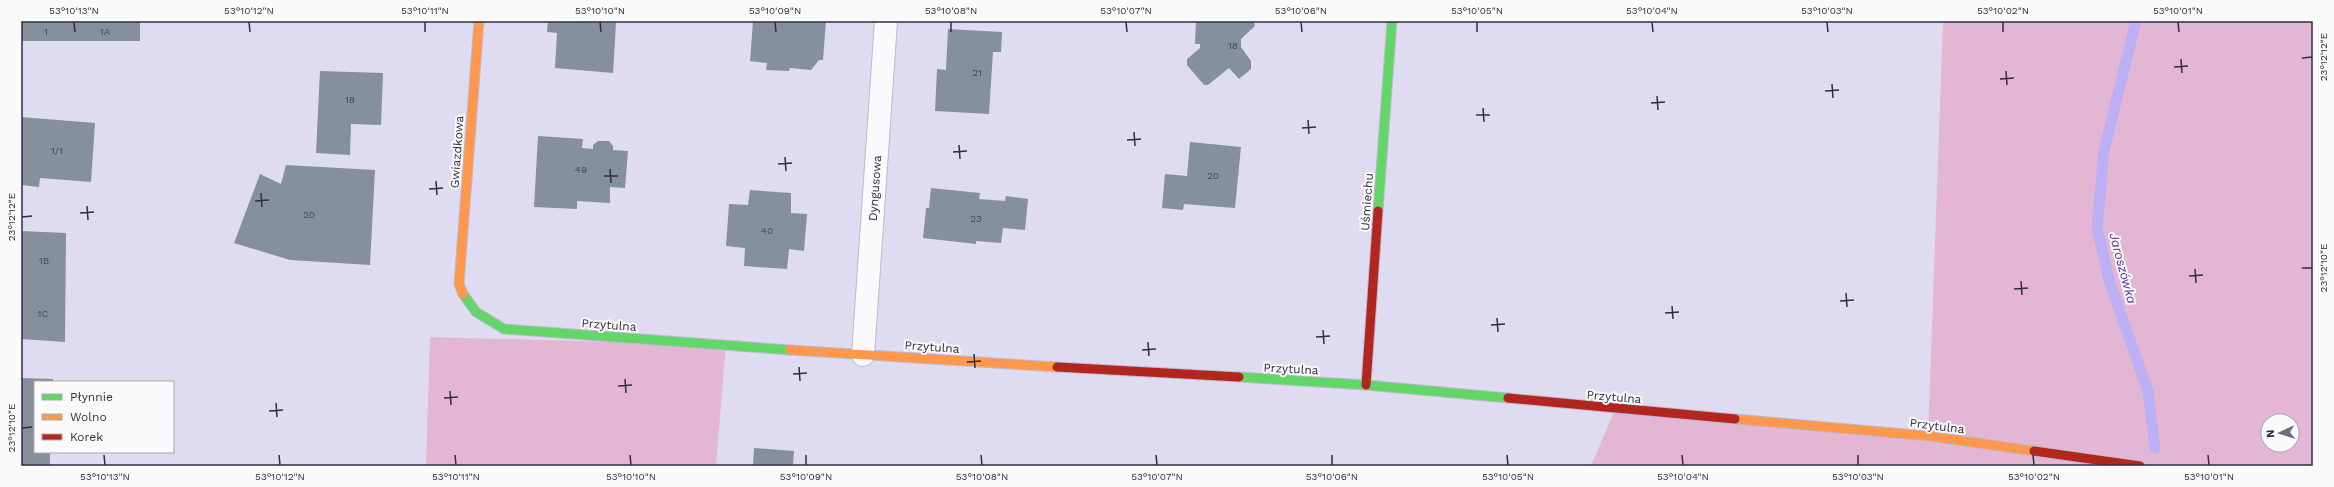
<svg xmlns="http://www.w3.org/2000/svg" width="2334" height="487" viewBox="0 0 2334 487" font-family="'Work Sans',sans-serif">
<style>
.green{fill:#e3b7d3;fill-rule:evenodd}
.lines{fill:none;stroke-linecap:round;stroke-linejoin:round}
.stream{stroke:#bdaff5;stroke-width:11}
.building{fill:#85909f}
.street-casing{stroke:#bebad0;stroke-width:24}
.fast-casing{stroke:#bebad0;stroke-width:11}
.slow-casing{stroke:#bebad0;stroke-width:11}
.jam-casing{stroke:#bebad0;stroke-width:11}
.street{stroke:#fafafd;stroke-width:22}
.fast{stroke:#63d668;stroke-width:9}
.slow{stroke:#ff974d;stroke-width:9}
.jam{stroke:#b3261e;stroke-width:9}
.ticks{fill:none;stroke:#312c44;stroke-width:1.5}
.labels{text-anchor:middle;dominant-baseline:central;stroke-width:4;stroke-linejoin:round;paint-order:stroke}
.number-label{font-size:10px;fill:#46455b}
.street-label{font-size:12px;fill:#312c44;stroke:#fafafa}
.water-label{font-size:13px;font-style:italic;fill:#513097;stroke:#fafafa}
.neatline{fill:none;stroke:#312c44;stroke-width:1.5}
.ticks-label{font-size:10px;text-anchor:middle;fill:#312c44}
</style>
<rect width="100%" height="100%" fill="#dfdcf1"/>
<g class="green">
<path d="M1943,21H2313V466H1591L1615,409L1928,436ZM2268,421H2292V445H2268Z"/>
<path d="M430,337L726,345L716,466H426Z"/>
</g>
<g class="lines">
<path class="stream" d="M2136,21L2104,151L2097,227L2109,280L2148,391L2155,448"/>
</g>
<g class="building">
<rect x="21" y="21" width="119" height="20"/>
<path d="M548,21L616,23L613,73L555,68L557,33L547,32Z"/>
<path d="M753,21H826L823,60H819L811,70L790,68L789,71L766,70L767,63L750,61Z"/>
<path d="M1196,21H1254L1255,26L1241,39V47L1251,61V69L1239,79L1229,68L1208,85H1204L1187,65V59L1200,48V44H1195Z"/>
<path d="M948,29L1002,32L1001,52H993L989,114L935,111L937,69L946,70Z"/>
<path d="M320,71L383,73L381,125L351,124L350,155L316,153Z"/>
<path d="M21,117L95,123L91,182L40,178L39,187L21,185Z"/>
<path d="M538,136L583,139L582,148L593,149V145L598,141H609L613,146V150L628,151L625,188L610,187V203L577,201V209L534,207Z"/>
<path d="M1190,142L1241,147L1235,208L1184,204L1183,210L1162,208L1165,174L1187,176Z"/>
<path d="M286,165L375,170L370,265L290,260L234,243L260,174L281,184Z"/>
<path d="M931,188L980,193L979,199L1005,201L1006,196L1028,199L1025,230L1003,228L1001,243L976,241V244L923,238L926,208H929Z"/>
<path d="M750,190L791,193V213L807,214L804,251L789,249L787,269L744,266L745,248L726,246L729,204L748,205Z"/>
<path d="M21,231L66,233L65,342L21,339Z"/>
<path d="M21,378L53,379V382H35V452H50V466H21Z"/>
<path d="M754,448L794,451L793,466H753Z"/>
</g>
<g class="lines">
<defs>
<path id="street" d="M863,355L886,21"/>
<g id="fast">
<path d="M1378,211L1392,21"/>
<path d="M463,294L476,312L504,329L790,350"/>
<path d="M1239,377L1366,385L1508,398"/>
</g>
<g id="slow">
<path d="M463,294L459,284L479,21"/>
<path d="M790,350L1057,367"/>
<path d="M1735,419L1928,436L2034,451"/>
</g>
<g id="jam">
<path d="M1057,367L1239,377"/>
<path d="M1366,385L1378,211"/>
<path d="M1508,398L1735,419"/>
<path d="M2034,451L2140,466"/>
</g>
</defs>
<use href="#street" class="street-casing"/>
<use href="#fast" class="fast-casing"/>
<use href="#slow" class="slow-casing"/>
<use href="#jam" class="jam-casing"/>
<use href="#street" class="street"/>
<use href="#fast" class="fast"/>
<use href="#slow" class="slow"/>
<use href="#jam" class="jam"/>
</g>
<path class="ticks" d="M74,22L75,32M249,22L250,32M425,22V32M600,22L601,32M775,22L776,32M951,22V32M1126,22L1127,32M1301,22L1302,32M1477,22V32M1652,22L1653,32M1827,22L1828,32M2003,22V32M2178,22L2179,32M2302,58L2312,57M2181,59L2182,73M2174,67L2188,66M2006,71L2007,85M2000,79L2014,78M1832,84L1833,98M1825,91L1839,90M1657,96L1658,110M1651,103L1665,102M1483,108L1484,122M1476,115H1490M1308,120L1309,134M1302,128L1316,127M1134,132L1135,146M1127,140L1141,139M959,145L960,159M953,152L967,151M785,157L786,171M778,164L792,163M610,169L611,183M604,176H618M436,181L437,195M429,189L443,188M261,193L262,207M255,201L269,200M87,206L88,220M80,213L94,212M22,217L32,216M2302,268H2312M2195,269L2196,283M2189,276L2203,275M2021,281L2022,295M2014,289L2028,288M1846,293L1847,307M1840,301L1854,300M1672,306L1673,319M1665,313L1679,312M1497,318L1498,332M1491,325L1505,324M1323,330L1324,344M1316,337L1330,336M1148,342L1149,356M1142,350L1156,349M974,354L975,368M967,362L981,361M799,367L800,381M793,374L807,373M625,379L626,393M618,386L632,385M450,391L451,405M444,398L458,397M276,403L277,417M269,411L283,410M22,428L32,427M104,455L105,465M279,455L280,465M455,455L456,465M630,455L631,465M806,455V465M981,455L982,465M1156,455L1157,465M1332,455V465M1507,455L1508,465M1682,455L1683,465M1858,455V465M2033,455L2034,465M2208,455L2209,465"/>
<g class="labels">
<g class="number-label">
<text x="46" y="31">1</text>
<text x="105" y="31">1A</text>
<text x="1233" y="45">18</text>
<text x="977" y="72">21</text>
<text x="350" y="99">18</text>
<text x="57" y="150">1/1</text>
<text x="581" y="169">49</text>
<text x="1213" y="175">20</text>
<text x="309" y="214">20</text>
<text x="976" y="218">23</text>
<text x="767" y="230">40</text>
<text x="44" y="260">1B</text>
<text x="43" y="313">1C</text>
</g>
<g class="street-label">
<text transform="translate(457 152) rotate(-86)">Gwiazdkowa</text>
<text transform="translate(875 188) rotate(-86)">Dyngusowa</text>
<text transform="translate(1367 202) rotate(-86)">Uśmiechu</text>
<text transform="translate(609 325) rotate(4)">Przytulna</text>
<text transform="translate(932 347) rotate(4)">Przytulna</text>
<text transform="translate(1291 369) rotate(3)">Przytulna</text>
<text transform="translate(1614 397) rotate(5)">Przytulna</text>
<text transform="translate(1937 426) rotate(7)">Przytulna</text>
</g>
<g class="water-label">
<text transform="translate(2123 268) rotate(75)">Jaroszówka</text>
</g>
</g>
<rect width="2334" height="487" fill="none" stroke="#fafafa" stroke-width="44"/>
<rect x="34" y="381" width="140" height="72" fill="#fafafa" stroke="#aaa8b1"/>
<rect x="42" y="394" width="20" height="6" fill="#63d668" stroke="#aaa8b1"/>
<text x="70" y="401" font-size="12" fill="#312c44">Płynnie</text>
<rect x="42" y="414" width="20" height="6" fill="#ff974d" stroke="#aaa8b1"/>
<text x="70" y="421" font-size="12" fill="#312c44">Wolno</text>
<rect x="42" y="434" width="20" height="6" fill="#b3261e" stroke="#aaa8b1"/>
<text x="70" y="441" font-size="12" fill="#312c44">Korek</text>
<g transform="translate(2280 433) rotate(266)"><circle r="19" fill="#fafafa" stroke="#aaa8b1"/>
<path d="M0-3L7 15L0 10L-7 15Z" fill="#6e6a81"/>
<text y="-6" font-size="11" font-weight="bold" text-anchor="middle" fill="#312c44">N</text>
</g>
<rect x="22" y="22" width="2290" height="443" class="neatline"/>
<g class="ticks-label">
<text x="74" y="14">53°10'13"N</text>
<text x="249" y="14">53°10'12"N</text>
<text x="425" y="14">53°10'11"N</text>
<text x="600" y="14">53°10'10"N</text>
<text x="775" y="14">53°10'09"N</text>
<text x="951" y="14">53°10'08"N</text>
<text x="1126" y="14">53°10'07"N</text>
<text x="1301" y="14">53°10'06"N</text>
<text x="1477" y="14">53°10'05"N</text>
<text x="1652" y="14">53°10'04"N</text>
<text x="1827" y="14">53°10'03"N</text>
<text x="2003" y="14">53°10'02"N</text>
<text x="2178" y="14">53°10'01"N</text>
<text transform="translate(2323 57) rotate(-90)" y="4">23°12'12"E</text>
<text transform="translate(11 217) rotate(-90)" y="4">23°12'12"E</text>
<text transform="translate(2323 268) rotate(-90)" y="4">23°12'10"E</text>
<text transform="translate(11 428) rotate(-90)" y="4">23°12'10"E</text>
<text x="105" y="480">53°10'13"N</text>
<text x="280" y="480">53°10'12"N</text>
<text x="456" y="480">53°10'11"N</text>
<text x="631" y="480">53°10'10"N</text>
<text x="806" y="480">53°10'09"N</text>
<text x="982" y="480">53°10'08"N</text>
<text x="1157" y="480">53°10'07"N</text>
<text x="1332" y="480">53°10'06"N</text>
<text x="1508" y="480">53°10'05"N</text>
<text x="1683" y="480">53°10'04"N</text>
<text x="1858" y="480">53°10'03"N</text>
<text x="2034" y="480">53°10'02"N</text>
<text x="2209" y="480">53°10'01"N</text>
</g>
</svg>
